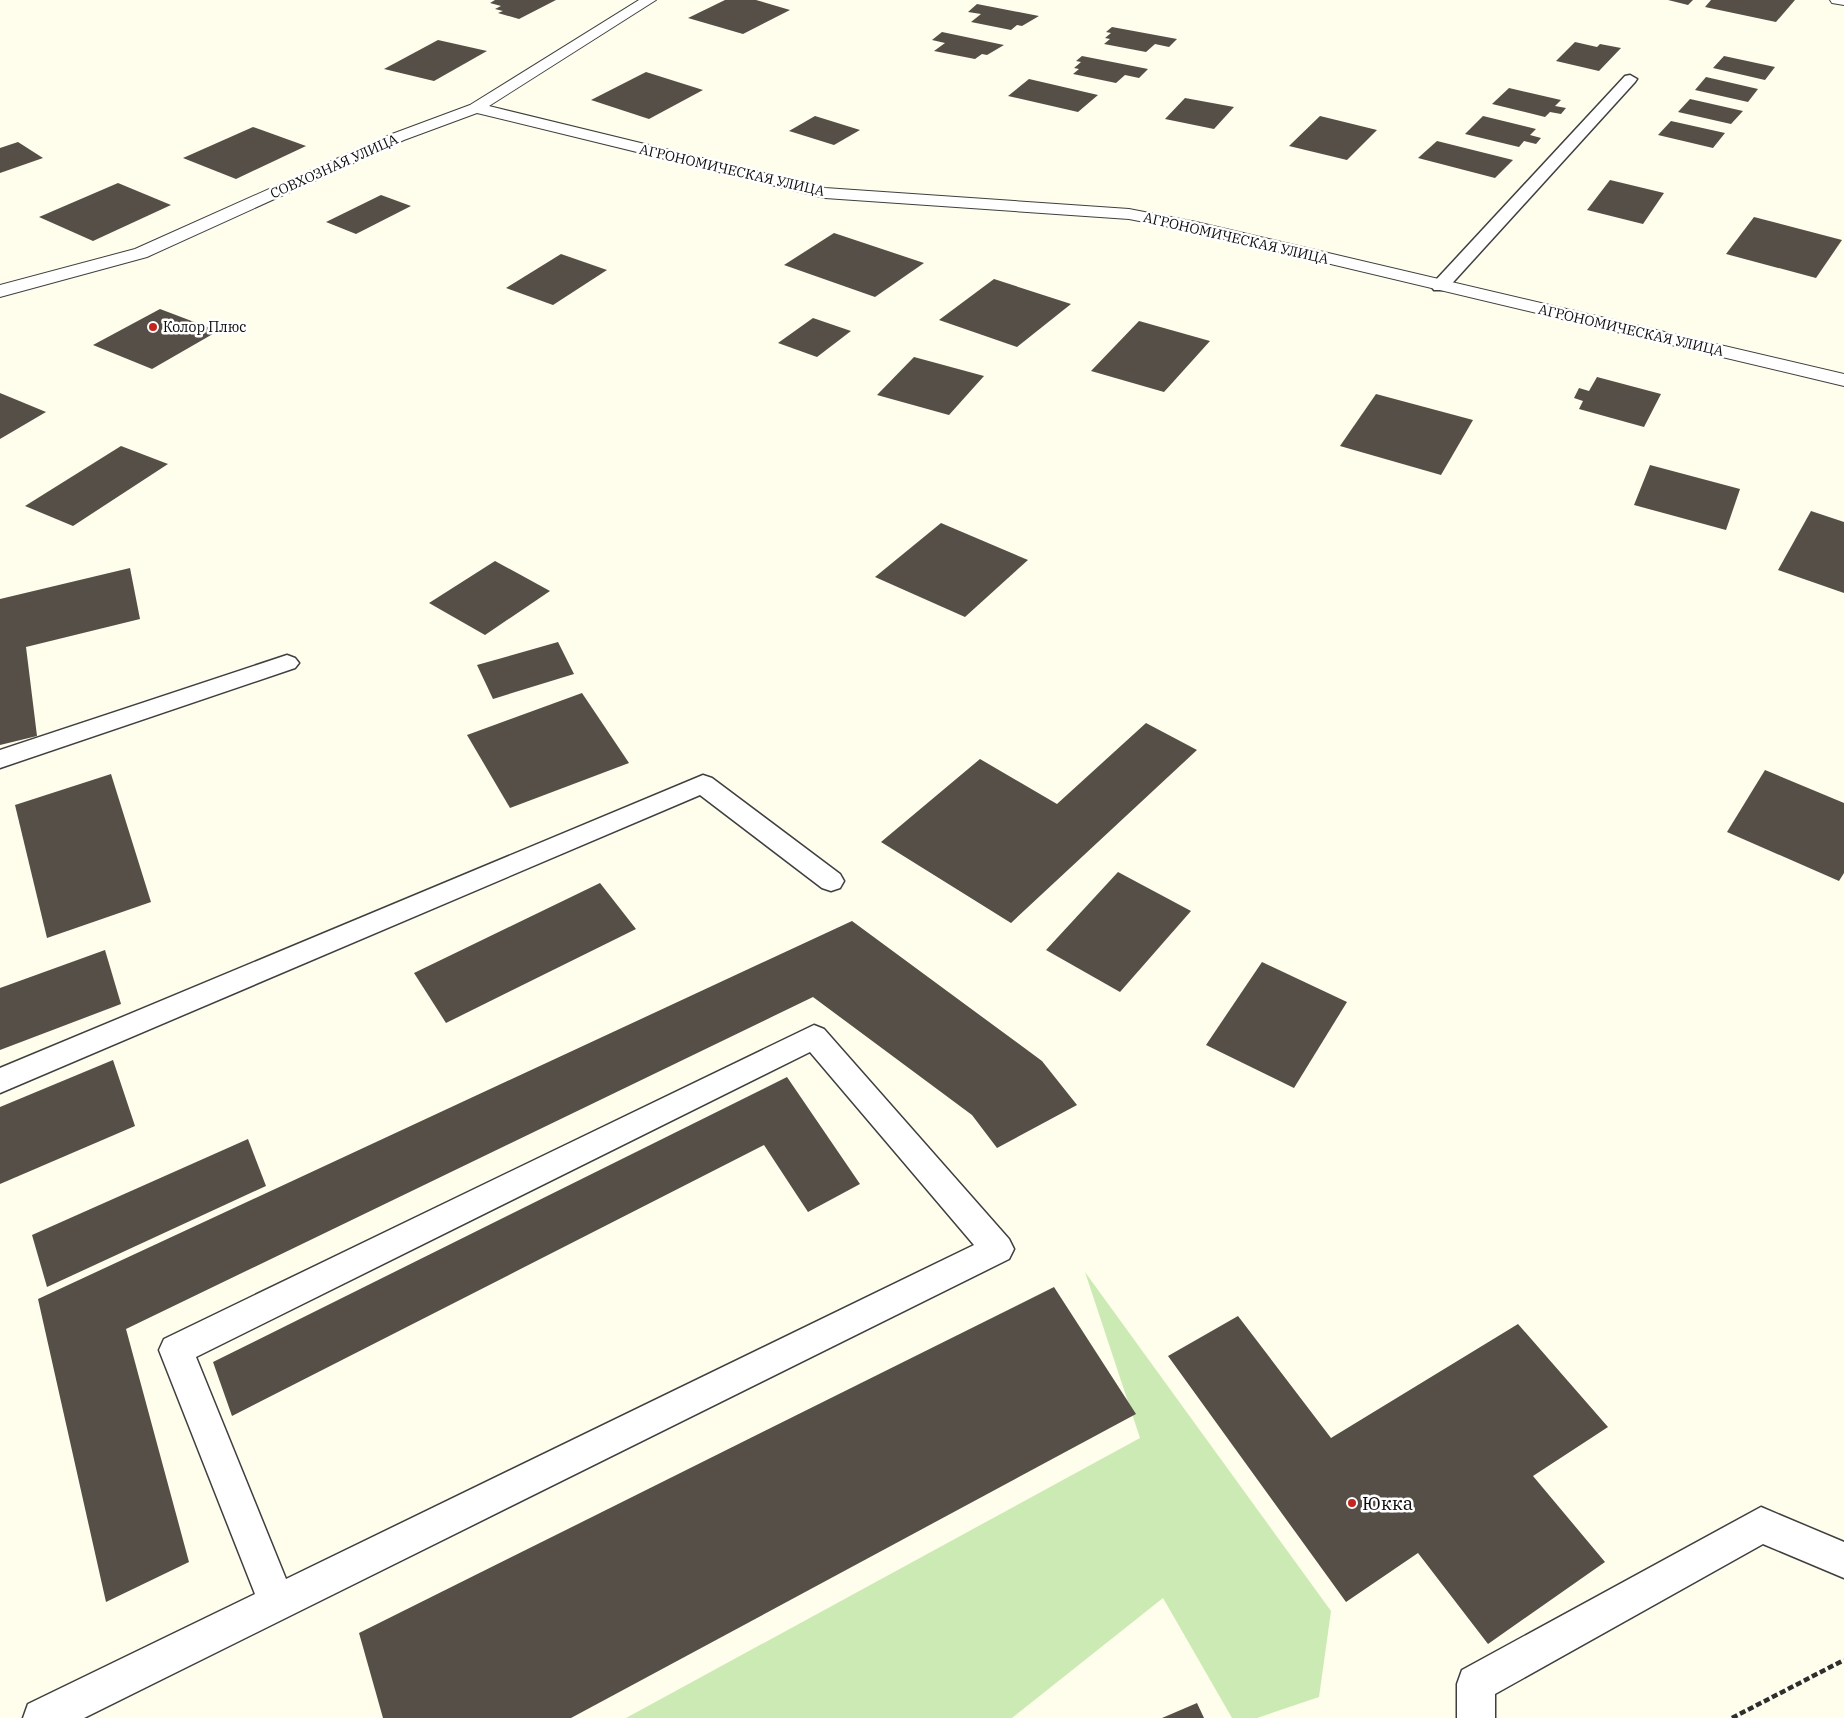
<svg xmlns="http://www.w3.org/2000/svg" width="1844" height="1718" viewBox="0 0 1844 1718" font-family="'IBM Plex Serif',serif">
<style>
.green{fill:#ccebb4}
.building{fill:#564f48}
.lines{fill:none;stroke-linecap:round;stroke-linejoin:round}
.service-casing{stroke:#3f3f3f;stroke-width:3}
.minor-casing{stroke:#3f3f3f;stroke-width:2}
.path{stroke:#2e2e2e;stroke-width:4.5;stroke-dasharray:6 3;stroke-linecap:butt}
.service{fill:#fff;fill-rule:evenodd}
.minor{fill:#fff;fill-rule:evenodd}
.poi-dot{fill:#c3241e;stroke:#fff;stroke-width:2}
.labels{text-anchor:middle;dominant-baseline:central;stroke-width:5;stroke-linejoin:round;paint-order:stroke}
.far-street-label{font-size:14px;fill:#0c0c0c;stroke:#fff}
.far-poi-label{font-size:14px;fill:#0c0c0c;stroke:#fff;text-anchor:start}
.near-poi-label{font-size:19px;fill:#0c0c0c;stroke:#fff;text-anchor:start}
</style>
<rect width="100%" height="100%" fill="#fffdec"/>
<path class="green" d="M1085,1272L1331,1611L1319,1697L1257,1718H1232L1163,1598L1012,1718H626L1140,1438Z"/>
<g class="building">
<path d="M495,0H556L519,19L498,13L503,11L495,9L501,6L490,3Z"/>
<path d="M725,0H756L790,10L743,34L688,18Z"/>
<path d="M1668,0H1693L1688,5Z"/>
<path d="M1711,0H1795L1776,22L1705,7Z"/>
<path d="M977,4L1039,16L1022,26L1017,25L1011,30L971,22L981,14L968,12Z"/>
<path d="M1112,27L1177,39L1169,47L1155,44L1146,52L1104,44L1110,39L1105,38L1111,33L1106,32Z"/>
<path d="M942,32L1004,45L987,55L982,54L975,59L934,51L945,43L932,40Z"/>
<path d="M438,40L487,51L434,81L384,69Z"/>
<path d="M1575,42L1597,47L1600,44L1621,48L1599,71L1556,61Z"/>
<path d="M1082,56L1148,69L1139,78L1125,75L1116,83L1073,74L1079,69L1074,68L1081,62L1076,61Z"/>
<path d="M1724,56L1775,67L1765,80L1713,68Z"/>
<path d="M646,72L703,90L649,119L591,100Z"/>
<path d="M1706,77L1758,89L1748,102L1695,90Z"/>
<path d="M1029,79L1098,95L1078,112L1008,96Z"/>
<path d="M1509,88L1561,100L1555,106L1566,108L1561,114L1550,112L1545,117L1492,104Z"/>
<path d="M1185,98L1234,107L1214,129L1165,119Z"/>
<path d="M1690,99L1743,111L1731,124L1678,112Z"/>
<path d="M815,116L860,130L834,145L789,131Z"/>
<path d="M1320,116L1377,130L1347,160L1289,146Z"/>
<path d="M1483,116L1536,129L1530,135L1541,138L1536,144L1524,141L1519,147L1465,134Z"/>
<path d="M1671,121L1725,133L1713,148L1658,135Z"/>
<path d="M253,127L306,146L236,179L183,158Z"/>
<path d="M1437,141L1513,160L1495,178L1418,158Z"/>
<path d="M18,142L43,158L0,173V148Z"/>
<path d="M1610,180L1664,193L1643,224L1587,210Z"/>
<path d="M118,183L171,205L93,241L39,217Z"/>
<path d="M381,195L411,206L356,234L326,222Z"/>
<path d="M1754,217L1842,240L1816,278L1726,254Z"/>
<path d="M834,233L924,263L875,297L784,265Z"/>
<path d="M561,254L607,270L553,305L506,288Z"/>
<path d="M994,279L1071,304L1017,347L939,320Z"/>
<path d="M160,309L218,331L152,369L93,345Z"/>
<path d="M813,318L851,331L817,357L778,343Z"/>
<path d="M1139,321L1210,341L1164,392L1091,371Z"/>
<path d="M914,357L984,376L949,415L877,395Z"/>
<path d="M1597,377L1661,394L1644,427L1579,409L1583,401L1574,398L1579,388L1589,391Z"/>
<path d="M0,393L46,412L0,439Z"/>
<path d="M1376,394L1473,420L1441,475L1340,446Z"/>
<path d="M121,446L168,464L73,526L25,506Z"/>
<path d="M1650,465L1740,489L1726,530L1634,505Z"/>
<path d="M1811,511L1844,522V593L1778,570Z"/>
<path d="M941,523L1028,560L965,617L875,577Z"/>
<path d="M495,561L550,591L485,635L429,603Z"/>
<path d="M130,568L140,619L26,647L37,736L0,745V599Z"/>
<path d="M558,642L574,674L493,699L477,665Z"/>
<path d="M582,693L629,763L510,808L467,735Z"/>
<path d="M1146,723L1197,750L1011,923L881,842L980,759L1057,804Z"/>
<path d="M1765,770L1844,803V873L1839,881L1727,832Z"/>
<path d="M111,774L151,902L47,938L15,805Z"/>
<path d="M1118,872L1191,911L1120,992L1046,950Z"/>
<path d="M600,883L636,929L446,1023L414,973Z"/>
<path d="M852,921L1042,1061L1077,1105L997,1148L972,1115L813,997L126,1329L189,1562L106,1602L38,1299Z"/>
<path d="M105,950L121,1004L0,1050V988Z"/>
<path d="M1262,962L1347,1002L1294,1088L1206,1045Z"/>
<path d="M113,1060L135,1126L0,1184V1107Z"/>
<path d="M787,1077L860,1184L808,1212L764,1145L232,1416L213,1362Z"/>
<path d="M248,1139L266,1186L47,1287L32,1235Z"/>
<path d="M1054,1287L1136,1414L571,1718H383L359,1633Z"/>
<path d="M1238,1316L1331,1438L1518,1324L1608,1427L1533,1476L1605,1562L1488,1644L1418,1553L1346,1602L1168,1356Z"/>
<path d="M1197,1703L1204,1718H1162Z"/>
</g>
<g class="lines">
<defs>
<g id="service">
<path d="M1630,75L1637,79L1635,82L1446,290H1434L1431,286L1434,282L1625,76Z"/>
<path d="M287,655L295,658L299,663L295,668L0,768V750Z"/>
<path d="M703,775L712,778L840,874L844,881L840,888L831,891L822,888L700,795L0,1093V1068Z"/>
<path d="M814,1025L824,1029L1009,1239L1014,1249L1009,1259L84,1718H23L28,1704L255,1594L159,1350L164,1339ZM810,1052L974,1245L286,1579L196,1357Z"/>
<path d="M1761,1507L1844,1542V1578L1763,1544L1495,1694V1718H1457V1684L1462,1670Z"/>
</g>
<g id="minor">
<path d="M639,0H656L489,106L825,188L1129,209L1196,222L1844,374V386L1196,232L1129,219L825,198L477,113L404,140L147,257L0,297V285L135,249L392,134L470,105Z"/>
<path d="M1830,0H1844V5L1832,3Z"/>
</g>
</defs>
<use href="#service" class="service-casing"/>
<use href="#minor" class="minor-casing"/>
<path class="path" d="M1732,1718L1844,1660"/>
<use href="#service" class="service"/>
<use href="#minor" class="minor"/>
</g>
<g class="poi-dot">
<circle cx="153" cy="327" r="5"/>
<circle cx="1352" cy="1503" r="5"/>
</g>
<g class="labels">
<g class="far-street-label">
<text transform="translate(334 166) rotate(-24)">СОВХОЗНАЯ УЛИЦА</text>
<text transform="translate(732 170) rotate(13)">АГРОНОМИЧЕСКАЯ УЛИЦА</text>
<text transform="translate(1236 238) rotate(13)">АГРОНОМИЧЕСКАЯ УЛИЦА</text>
<text transform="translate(1631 330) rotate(13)">АГРОНОМИЧЕСКАЯ УЛИЦА</text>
</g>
<g class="far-poi-label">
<text x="163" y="327">Колор Плюс</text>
</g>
<g class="near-poi-label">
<text x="1362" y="1503">Юкка</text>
</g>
</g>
</svg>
